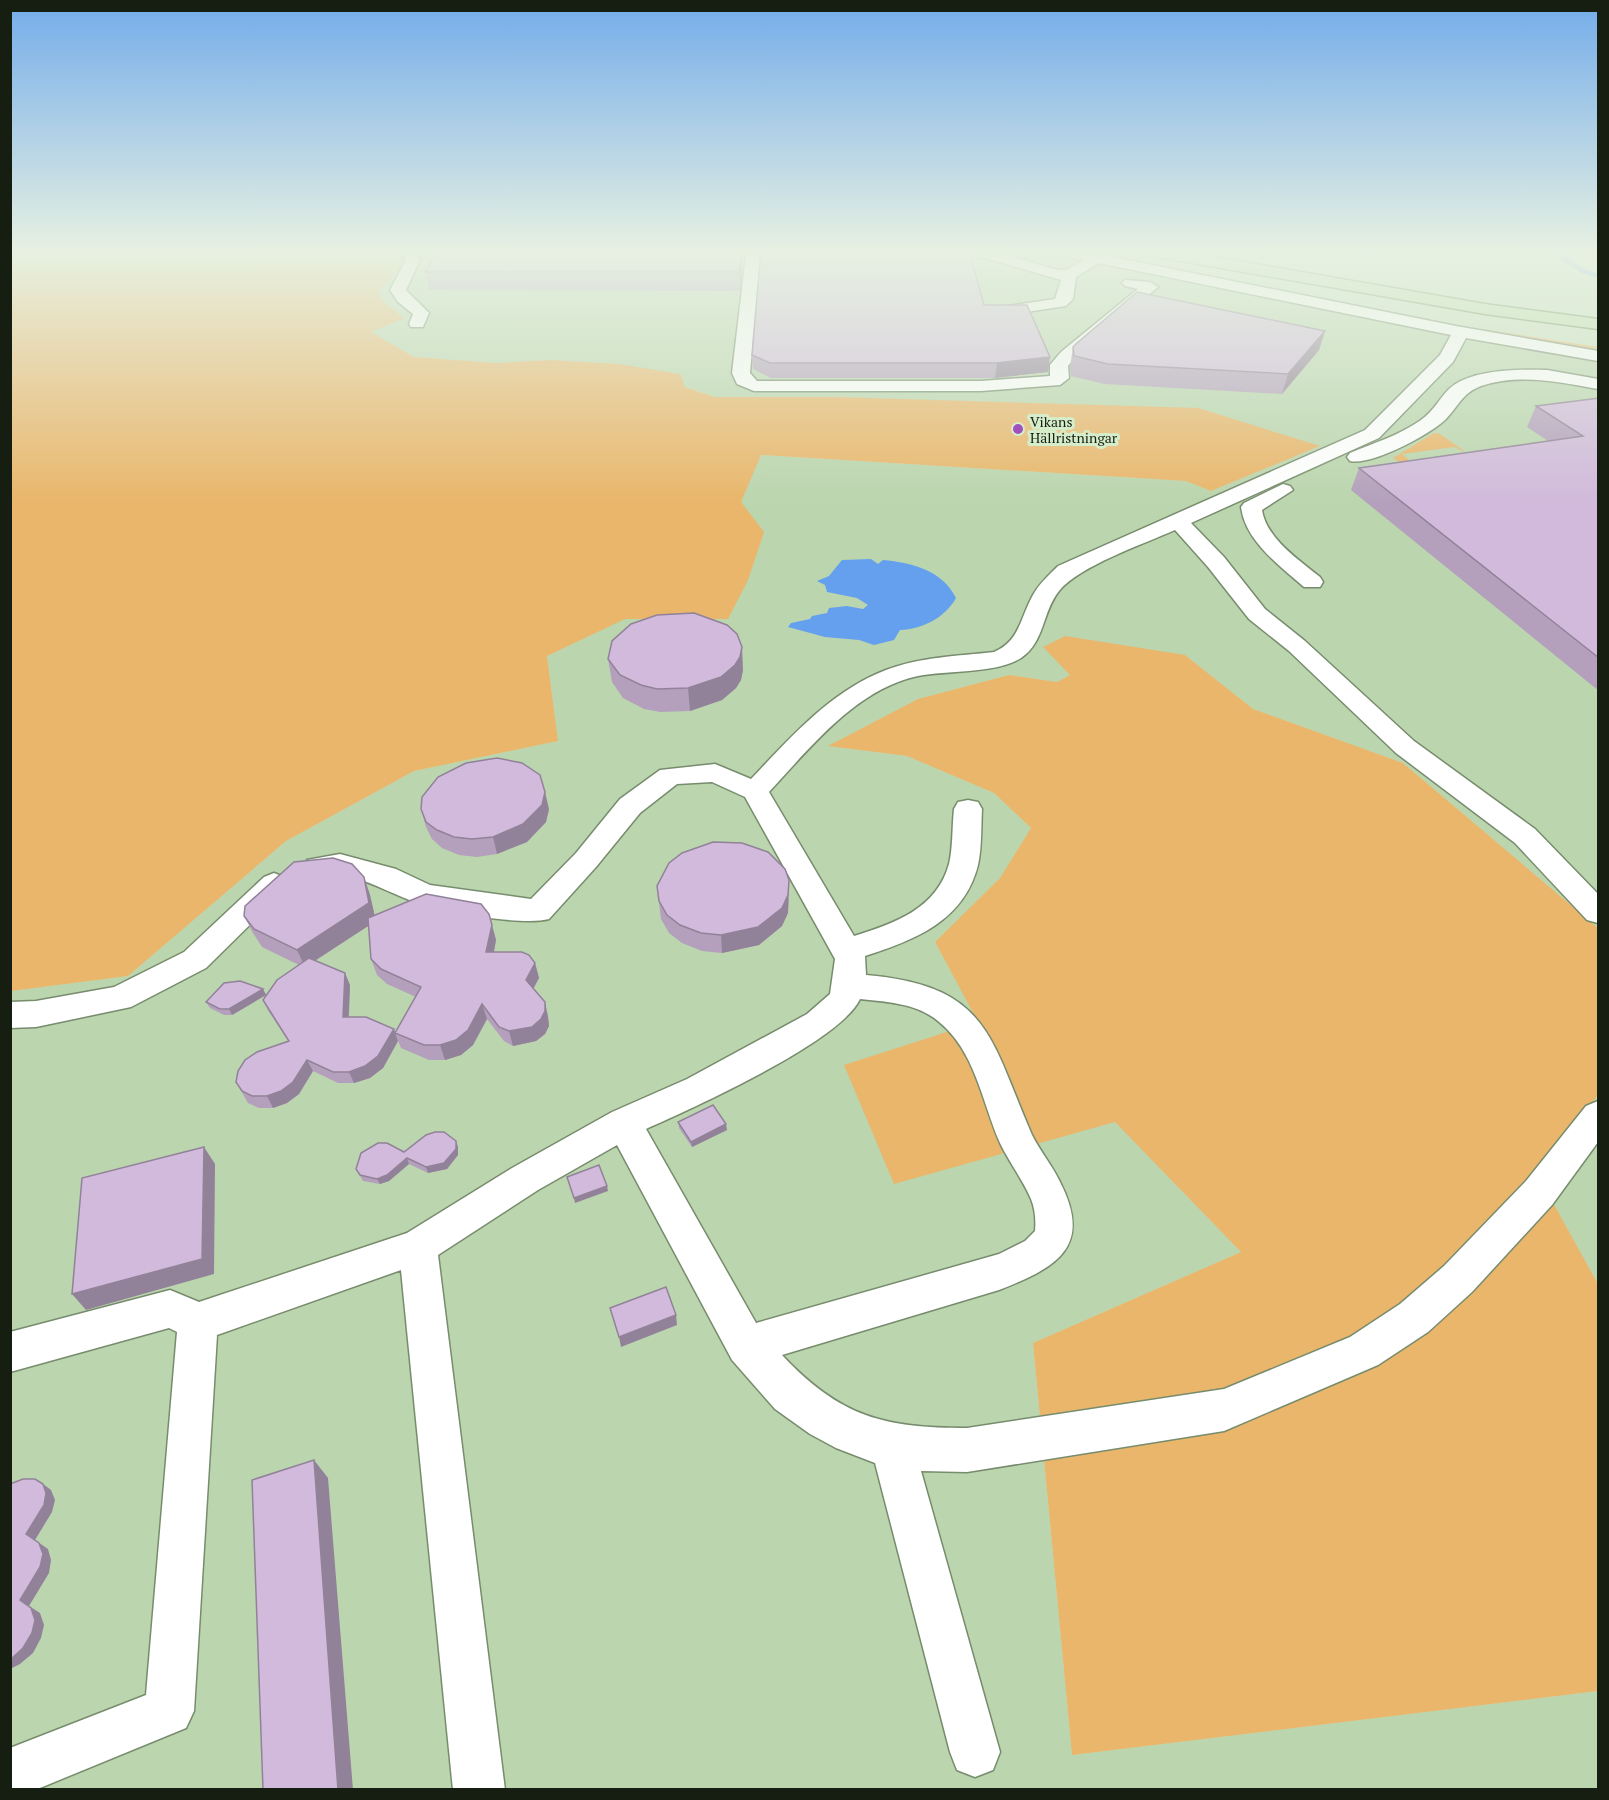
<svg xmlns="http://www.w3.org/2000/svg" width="1609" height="1800" viewBox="0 0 1609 1800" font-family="'PT Serif',serif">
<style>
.built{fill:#bbd5ae}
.green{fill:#e9b66b}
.water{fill:#64a0ee}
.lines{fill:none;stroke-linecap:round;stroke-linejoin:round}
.stream{stroke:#64a0ee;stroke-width:4.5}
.minor-casing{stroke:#778c6d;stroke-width:3}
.major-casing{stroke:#658b51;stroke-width:3}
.minor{fill:#fff;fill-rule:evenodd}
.major{fill:#bcddab;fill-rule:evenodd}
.wall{fill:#b4a0bc}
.shaded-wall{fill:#928299}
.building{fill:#d1badb;stroke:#928299;stroke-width:1.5}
.poi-dot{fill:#a150c0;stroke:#d6edcb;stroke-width:2}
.labels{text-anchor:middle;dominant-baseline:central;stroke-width:6;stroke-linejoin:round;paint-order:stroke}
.far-poi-label{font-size:14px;fill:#161e12;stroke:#d6edcb;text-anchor:start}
</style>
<rect width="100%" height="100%" fill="#c9e0be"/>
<g class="built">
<path d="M390,250H1029L1598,354V928L1403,763L1253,709L1185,655L1070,675L1057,682L1009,675L918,699L829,746L907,756L994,793L1031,828L1000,878L935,942L979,1022L894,1183L1115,1121L1241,1252L1033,1343L1072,1755L1598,1691V1789H11L10,991L128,976L286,841L414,771L558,741L547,656L624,619H728L741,502L760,455L1186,481L1211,491L1319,446L835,397H715L619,364L551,360L496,363L414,357L370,332L385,303L378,292L405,264L397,253Z"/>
<path d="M1598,1095V1284L1536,1174Z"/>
</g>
<g class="green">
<path d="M10,250H390L397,253L405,264L378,292L385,303L404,318L371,332L414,357L496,363L551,360L619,364L680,374L685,387L715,397H835L1198,408L1320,446L1211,491L1186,481L761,455L741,502L764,532L748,580L728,619H625L547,656L558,741L414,771L286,841L128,976L11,991Z"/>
<path d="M1482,329L1598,347V351L1484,332Z"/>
<path d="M1434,433L1440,434L1467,453L1454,447L1402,454L1410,461L1399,462L1393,458Z"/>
<path d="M1065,636L1185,655L1253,709L1403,763L1598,928V1095L1537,1174L1598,1284V1691L1072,1755L1033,1343L1241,1252L1115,1122L894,1184L844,1065L978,1022L935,942L1000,878L1031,828L994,793L907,756L828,746L918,699L1009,675L1057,682L1070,675L1043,647Z"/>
</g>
<path class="water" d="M871,559L878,564L883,560C913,563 942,570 956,598C945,618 922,629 900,630L894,640L874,645L859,640L825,637L788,627L791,623L810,619L812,616L827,613L829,608L847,606L863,609L868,605L857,598L827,592L825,585L817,581L829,576L842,560Z"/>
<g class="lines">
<g class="stream">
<path d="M1365,250V254"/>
<path d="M1550,250L1583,271L1595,275"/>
</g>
<defs>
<g id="minor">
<path d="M398,250H413L420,260L406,290L429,313L423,327H411L409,324L413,314L398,302L390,290L406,260Z"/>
<path d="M753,250H776L760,257L750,373L757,381H981L1050,376V365L1061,352L1138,289L1125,286L1122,283L1125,280L1150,282L1158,287L1073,360L1068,366L1069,378L1060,385L981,391H754L737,384L732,373L746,255Z"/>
<path d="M934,250H988L1058,270H1066L1084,260L1050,253L1048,250H1078L1456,326L1598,351V361L1466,338L1453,362L1379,438L1191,523L1224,557L1265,609L1305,641L1414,741L1535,829L1598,894V923L1587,920L1515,843L1396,753L1289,651L1249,619L1208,567L1175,530C1144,544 1079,566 1059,591C1042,612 1045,642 1021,658C995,674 949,670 918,676C856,689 810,748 769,792L854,936C893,924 937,909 949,864C953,847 952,827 954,809L958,802L968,800L978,802L982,809C981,827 982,847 978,865C964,921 915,940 865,956L866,975C989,986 989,1036 1032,1135C1040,1151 1052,1165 1060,1182C1094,1248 1055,1268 999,1290L782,1355C840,1417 884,1428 967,1428L1224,1389L1350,1337L1400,1304L1444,1266L1526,1181L1586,1106L1598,1101V1142L1552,1205L1472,1292L1428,1332L1378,1365L1224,1431L967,1472L921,1471L1000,1752L993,1770L975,1777L957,1770L950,1752L875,1463L836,1448L810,1434L775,1409L732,1360L617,1145L538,1190L438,1255L505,1790H453L401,1270L217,1335L194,1711L186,1728L35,1790H10V1748L146,1695L177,1332L169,1328L10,1372V1332L170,1290L199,1302L407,1233L512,1168L612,1112L687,1079L807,1014L830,994L835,959L745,797L712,782L677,784L640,813L596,867L549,919C524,926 437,912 412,901C388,892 368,880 343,875C331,873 319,878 307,874L302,867L307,860L340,854L396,869L430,885L531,899L576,853L620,799L660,770L715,764L751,779C791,737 831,691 886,670C920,657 958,656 994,652C1020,641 1020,618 1033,595C1039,584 1049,575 1058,566L1365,430L1440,355L1451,335L1099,263L1076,277L1073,299L1066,306L1013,314L1007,312L1005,309L1007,306L1055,299L1061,280L985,258L941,254ZM860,999C887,1002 916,1003 938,1021C975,1050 982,1102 1000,1143C1009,1162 1023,1180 1031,1199C1035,1209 1036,1220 1035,1231L1025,1241L999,1254L756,1323L646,1129C693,1108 840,1042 860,999Z"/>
<path d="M1547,370L1598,379V389C1561,382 1518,373 1481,386C1462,393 1458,407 1445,420C1429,435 1371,466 1350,461L1347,457L1350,453C1374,443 1400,435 1421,420C1434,411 1439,399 1449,389C1470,369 1519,369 1547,370Z"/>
<path d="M1283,484L1290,486L1293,490L1262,510C1266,538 1299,560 1320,577L1323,582L1320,587H1304C1280,566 1245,541 1241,507L1244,503Z"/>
<path d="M274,873L284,877L289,884L284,891L206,968L131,1007L36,1027L10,1028V1002L36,1001L114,987L184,952L264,877Z"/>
</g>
<path id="major" d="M1138,250H1175L1485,304L1598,319V329L1485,314L1146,255Z"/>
</defs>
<use href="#minor" class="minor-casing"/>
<use href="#major" class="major-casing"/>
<use href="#minor" class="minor"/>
<use href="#major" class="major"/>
</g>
<g class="wall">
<path d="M438,250H732V252L742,267L740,291L429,290L425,272Z"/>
<path d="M984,305L1048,372L995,378H771L753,369L752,355Z"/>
<path d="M1325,331L1319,350L1282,394L1104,384L1071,376L1070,367L1073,347Z"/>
<path d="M1599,398V691L1351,490L1359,468L1548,441L1527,427L1536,406Z"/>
<path d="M608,659L743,670L741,680L736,688L722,700L690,711L660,712L644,709L623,698L612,682Z"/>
<path d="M421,809H549L546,822L527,842L497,854L477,857L459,855L442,848L432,839L426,827Z"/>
<path d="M364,877L370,895L374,915L493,929L496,940L494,952L535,963L539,978L533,989L545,1002L548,1017L549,1026L545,1034L536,1041L513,1046L504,1041L487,1019L473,1045L461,1055L445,1060H429L401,1048L395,1033L416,997L387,984L377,975L371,959L369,925L315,961L350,985L349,1017L398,1041L383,1068L370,1078L354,1083H338L313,1071L299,1094L287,1103L273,1108H259L248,1103L236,1082L288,1041L269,1012L263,1000L299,965L262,947L253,933L244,916Z"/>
<path d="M657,886L789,898L788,913L782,926L759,945L722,953L702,951L682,943L669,933L661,919Z"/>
<path d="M263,989L266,995L232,1015H224L210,1008L206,1002Z"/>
<path d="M678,1122L727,1130L692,1147L679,1128Z"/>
<path d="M456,1141L458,1147V1155L447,1169L428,1173L409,1164L389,1181L380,1184L363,1181L356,1169L404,1152Z"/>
</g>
<g class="shaded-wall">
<path d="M742,250V267L740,291L739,272Z"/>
<path d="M1325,331L1319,350L1282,394L1288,374Z"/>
<path d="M1050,357L1048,372L995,378L997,363Z"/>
<path d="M742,647L743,670L741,680L736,688L722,700L690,711L688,688Z"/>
<path d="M545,792L549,809L546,822L527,842L497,854L493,837Z"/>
<path d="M364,877L370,895L376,921L305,967L297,950Z"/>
<path d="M789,880L788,913L782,926L759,945L722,953L721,935Z"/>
<path d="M489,914L496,940L491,967L486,952Z"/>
<path d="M535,963L539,978L530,995L526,980Z"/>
<path d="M345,973L350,985L348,1029L343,1017Z"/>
<path d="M263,989L266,995L232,1015L229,1009Z"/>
<path d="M545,1002L548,1017L549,1026L545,1034L536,1041L513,1046L509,1031Z"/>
<path d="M482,1004L487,1019L473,1045L461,1055L445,1060L440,1045Z"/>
<path d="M394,1029L398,1041L383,1068L370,1078L354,1083L349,1072Z"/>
<path d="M307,1060L313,1071L299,1094L287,1103L273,1108L267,1096Z"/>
<path d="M726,1124L727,1130L692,1147L691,1142Z"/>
<path d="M456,1141L458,1147V1155L447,1169L428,1173L426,1167Z"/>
<path d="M204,1147L215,1164L214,1274L86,1310L72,1294Z"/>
<path d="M407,1158L409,1164L389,1181L380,1184L377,1179Z"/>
<path d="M607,1186L608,1191L575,1203L574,1198Z"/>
<path d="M676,1315L677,1325L621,1347L619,1337Z"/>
<path d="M314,1460L328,1478L353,1790H338Z"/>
<path d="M43,1484L51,1490L55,1500L52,1512L35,1540L48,1549L51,1560L49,1573L29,1606L40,1613L44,1625L41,1638L33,1653L20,1664L10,1669V1660L20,1600L26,1534Z"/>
</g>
<g class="building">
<path d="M438,250H729V253L738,250H742L739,272H425Z"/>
<path d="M761,250H969L984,305H1027L1050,357L997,363H770L752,355Z"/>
<path d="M1137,292L1325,331L1288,374L1108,364L1074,356L1073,347L1077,343Z"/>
<path d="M1599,398V658L1359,468L1583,436L1536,406Z"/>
<path d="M694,613L727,625L737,634L742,647L740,657L735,665L721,677L688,688L657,689L641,685L620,675L608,659L612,641L631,624L657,615Z"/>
<path d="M497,758L522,763L540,775L545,792L542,805L523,824L493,837L472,839L454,837L437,830L426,822L421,809L422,797L438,777L466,763Z"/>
<path d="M713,842L742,843L768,852L785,869L789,880L788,895L782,908L758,927L721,935L701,933L680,925L667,915L659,901L657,886L669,863L682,853Z"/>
<path d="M333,858L352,864L364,877L369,903L297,950L254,929L244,916L245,906L294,862Z"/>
<path d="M426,894L481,904L489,914L492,925L486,952H522L529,955L535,963L526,980L545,1002V1011L541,1019L532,1027L509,1031L499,1027L482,1004L468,1030L456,1040L440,1045H424L395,1033L421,987L381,969L371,959L368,918Z"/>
<path d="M309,958L345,973L343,1017H366L394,1029L378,1056L365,1066L349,1072H333L307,1060L293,1082L281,1091L267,1096H252L242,1091L236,1082L238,1071L245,1060L257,1052L289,1041L263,1000L277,980Z"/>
<path d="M240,981L263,989L229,1009H220L206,1002L224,983Z"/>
<path d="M713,1105L726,1124L691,1142L678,1122Z"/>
<path d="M435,1132H444L456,1141V1149L444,1163L426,1167L407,1158L387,1175L377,1179L360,1175L356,1169L361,1153L378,1143H387L404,1152L426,1135Z"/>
<path d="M204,1147L202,1259L72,1294L82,1178Z"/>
<path d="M599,1165L607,1186L574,1198L567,1177Z"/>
<path d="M666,1287L676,1315L619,1337L610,1308Z"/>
<path d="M314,1460L338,1790H263L252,1480Z"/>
<path d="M23,1479H35L43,1484L46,1493L44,1505L26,1534L39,1543L43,1554L40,1567L20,1600L31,1608L35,1620L32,1633L23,1648L10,1660V1484Z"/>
</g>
<linearGradient id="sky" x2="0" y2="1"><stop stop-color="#73acea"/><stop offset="0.5" stop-color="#e7f1e2"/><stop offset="1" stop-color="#e7f1e2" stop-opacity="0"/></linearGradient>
<rect width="1609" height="502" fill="url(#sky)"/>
<circle class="poi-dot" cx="1018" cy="429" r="6"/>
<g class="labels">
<g class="far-poi-label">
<text x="1030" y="421">Vikans<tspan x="1030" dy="16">Hällristningar</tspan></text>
</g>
</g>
<rect width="1609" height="1800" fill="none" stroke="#161e12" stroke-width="24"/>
</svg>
